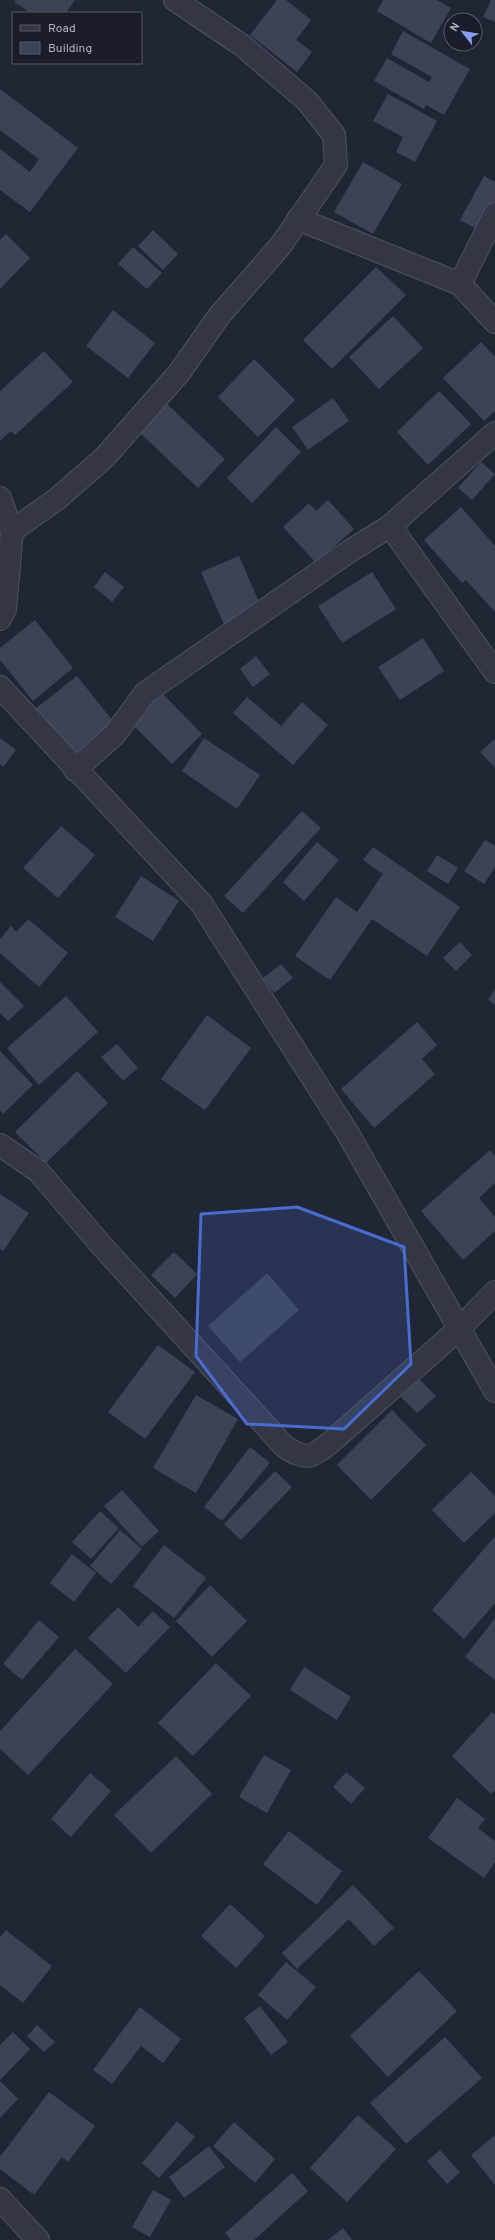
<svg xmlns="http://www.w3.org/2000/svg" width="495" height="2240" viewBox="0 0 495 2240" font-family="Overpass,sans-serif">
<style>
.building{fill:#3d4355}
.lines{fill:none;stroke-linecap:round;stroke-linejoin:round}
.minor-casing{stroke:#4f5360;stroke-width:24}
.minor{stroke:#343846;stroke-width:22}
.marked{fill:#496cd1;fill-opacity:0.2;stroke:#496cd1;stroke-width:3;stroke-linejoin:round}
</style>
<rect width="100%" height="100%" fill="#212635"/>
<g class="building">
<path d="M16,0H75L66,13H31L14,2Z"/>
<path d="M277,0H286L311,20L296,40L312,52L297,72L250,35Z"/>
<path d="M383,0H437L451,8L431,43L377,11Z"/>
<path d="M491,0H495V22L483,17Z"/>
<path d="M403,31L470,69L444,115L426,105L424,109L374,81L387,58L429,82L432,77L391,54Z"/>
<path d="M0,89L78,148L30,212L0,190V149L30,172L39,159L0,130Z"/>
<path d="M388,94L437,121L415,162L396,152L403,137L373,121Z"/>
<path d="M363,162L402,184L373,234L334,212Z"/>
<path d="M484,176L495,182V206L481,231L460,220Z"/>
<path d="M153,230L178,254L163,270L138,246Z"/>
<path d="M6,234L30,258L0,289V240Z"/>
<path d="M133,247L162,273L147,289L118,264Z"/>
<path d="M376,267L406,295L332,369L303,340Z"/>
<path d="M113,310L155,343L128,378L86,346Z"/>
<path d="M393,316L423,348L379,389L349,357Z"/>
<path d="M481,342L495,357V411L484,421L443,378Z"/>
<path d="M44,351L73,382L15,435L11,431L0,441V391Z"/>
<path d="M254,359L295,400L258,437L218,397Z"/>
<path d="M439,391L471,424L428,465L397,432Z"/>
<path d="M333,398L349,421L308,450L292,427Z"/>
<path d="M164,401L225,459L198,488L137,430Z"/>
<path d="M276,427L301,452L252,503L227,478Z"/>
<path d="M481,462L495,474L472,500L458,488Z"/>
<path d="M328,500L354,529L316,563L283,527L309,503L316,511Z"/>
<path d="M461,507L495,546V612L466,580L462,583L424,540Z"/>
<path d="M239,556L263,611L225,627L201,572Z"/>
<path d="M105,572L124,587L112,602L94,587Z"/>
<path d="M372,572L396,609L342,643L318,606Z"/>
<path d="M35,620L73,668L33,701L0,660V648Z"/>
<path d="M423,638L444,671L400,700L378,667Z"/>
<path d="M256,656L270,674L253,687L240,669Z"/>
<path d="M77,676L116,725L75,758L35,709Z"/>
<path d="M160,691L202,734L172,764L130,722Z"/>
<path d="M247,697L281,726L302,702L328,725L293,765L233,713Z"/>
<path d="M0,738L16,750L3,767L0,764Z"/>
<path d="M204,738L260,775L237,809L182,771Z"/>
<path d="M495,739V768L480,752Z"/>
<path d="M302,811L321,828L243,913L224,896Z"/>
<path d="M61,826L95,855L58,898L23,868Z"/>
<path d="M485,840L495,846V867L484,884L464,871Z"/>
<path d="M317,842L339,860L304,901L283,882Z"/>
<path d="M373,847L460,907L427,956L372,919L330,980L295,956L336,897L357,912L383,874L363,860Z"/>
<path d="M437,855L458,868L448,884L427,871Z"/>
<path d="M141,876L179,901L153,941L115,917Z"/>
<path d="M28,919L68,953L39,987L0,953V939L11,926L16,932Z"/>
<path d="M460,942L472,955L456,971L443,958Z"/>
<path d="M281,964L293,978L274,993L263,978Z"/>
<path d="M0,982L24,1006L8,1021L0,1013Z"/>
<path d="M495,989V1005L488,1000Z"/>
<path d="M66,996L98,1032L39,1085L7,1048Z"/>
<path d="M207,1015L251,1048L205,1110L161,1079Z"/>
<path d="M417,1022L437,1045L422,1059L435,1074L374,1128L341,1089Z"/>
<path d="M117,1044L138,1068L123,1081L101,1057Z"/>
<path d="M0,1051L33,1085L3,1114L0,1110Z"/>
<path d="M77,1071L108,1103L46,1163L15,1132Z"/>
<path d="M490,1150L495,1156V1183L479,1198L495,1217V1231L463,1260L421,1211Z"/>
<path d="M0,1194L29,1213L3,1251L0,1249Z"/>
<path d="M174,1252L197,1274L175,1298L151,1275Z"/>
<path d="M267,1273L299,1310L240,1362L208,1326Z"/>
<path d="M158,1345L195,1372L145,1439L108,1412Z"/>
<path d="M419,1379L436,1396L417,1413L401,1397Z"/>
<path d="M196,1395L238,1419L196,1493L153,1468Z"/>
<path d="M392,1410L426,1445L371,1500L337,1465Z"/>
<path d="M250,1447L270,1463L222,1521L204,1507Z"/>
<path d="M275,1471L292,1487L241,1540L224,1524Z"/>
<path d="M471,1472L495,1496V1513L464,1543L432,1510Z"/>
<path d="M122,1490L159,1531L142,1547L104,1506Z"/>
<path d="M100,1511L119,1528L91,1559L72,1542Z"/>
<path d="M120,1530L142,1549L111,1584L90,1566Z"/>
<path d="M495,1536V1603L464,1639L432,1610Z"/>
<path d="M164,1545L206,1578L174,1618L133,1586Z"/>
<path d="M72,1554L96,1573L74,1602L50,1583Z"/>
<path d="M210,1585L247,1621L212,1657L176,1621Z"/>
<path d="M118,1607L138,1627L153,1611L170,1627L126,1673L88,1638Z"/>
<path d="M495,1618V1680L465,1657Z"/>
<path d="M39,1620L59,1637L22,1680L3,1664Z"/>
<path d="M75,1649L113,1684L28,1775L0,1749V1731Z"/>
<path d="M216,1663L251,1696L193,1756L158,1723Z"/>
<path d="M304,1667L351,1697L337,1720L290,1690Z"/>
<path d="M492,1712L495,1715V1790L491,1794L452,1756Z"/>
<path d="M264,1755L291,1770L267,1813L239,1797Z"/>
<path d="M176,1756L212,1794L151,1853L114,1815Z"/>
<path d="M346,1772L365,1788L351,1804L333,1787Z"/>
<path d="M90,1773L111,1791L71,1837L51,1819Z"/>
<path d="M457,1798L485,1819L478,1828L495,1841V1862L484,1878L428,1838Z"/>
<path d="M289,1831L342,1871L317,1905L263,1864Z"/>
<path d="M353,1885L394,1928L374,1946L349,1919L297,1969L282,1953Z"/>
<path d="M230,1904L265,1936L236,1968L201,1936Z"/>
<path d="M6,1930L52,1966L23,2003L0,1985V1937Z"/>
<path d="M286,1962L316,1987L287,2020L258,1995Z"/>
<path d="M419,1971L457,2011L388,2077L350,2036Z"/>
<path d="M260,2006L288,2042L271,2055L244,2018Z"/>
<path d="M140,2007L181,2039L163,2063L141,2046L112,2084L93,2070Z"/>
<path d="M37,2025L55,2042L44,2052L27,2036Z"/>
<path d="M13,2032L30,2049L0,2080V2045Z"/>
<path d="M445,2037L482,2078L406,2144L370,2103Z"/>
<path d="M0,2081L18,2099L0,2118Z"/>
<path d="M49,2092L95,2126L68,2162L62,2157L34,2195L0,2169V2157Z"/>
<path d="M358,2115L396,2149L347,2202L310,2168Z"/>
<path d="M177,2121L195,2137L159,2178L142,2163Z"/>
<path d="M234,2122L275,2159L255,2183L213,2146Z"/>
<path d="M495,2135V2185L471,2155Z"/>
<path d="M209,2146L225,2167L184,2198L169,2177Z"/>
<path d="M440,2150L460,2172L447,2184L427,2161Z"/>
<path d="M292,2173L308,2191L254,2240H231L225,2233Z"/>
<path d="M153,2190L171,2200L150,2237L132,2227Z"/>
<path d="M343,2228L352,2240H328Z"/>
</g>
<g class="lines">
<defs>
<g id="minor">
<path d="M298,219L460,284L495,322"/>
<path d="M460,284L495,214"/>
<path d="M0,498L12,531L5,609L0,619"/>
<path d="M390,526L495,672"/>
<path d="M12,531L57,499L105,457L179,373L219,316L281,245L336,165L334,135L307,101L243,46L175,0"/>
<path d="M0,687L201,903L347,1132L495,1391"/>
<path d="M75,770L115,734L145,693L353,549L390,526L495,433"/>
<path d="M0,1145L38,1171L102,1246L284,1446C306,1461 311,1458 331,1442L459,1329L495,1292"/>
<path d="M0,2199L38,2240"/>
</g>
</defs>
<use href="#minor" class="minor-casing"/>
<use href="#minor" class="minor"/>
</g>
<path class="marked" d="M297,1207L404,1247L411,1364L344,1429L247,1424L196,1356L201,1214Z"/>
<rect x="12" y="12" width="130" height="52" fill="#1a1e2a" stroke="#565a67"/>
<rect x="20" y="25" width="20" height="6" fill="#343846" stroke="#565a67"/>
<text x="48" y="32" font-size="12" fill="#afb3c2">Road</text>
<rect x="20" y="42" width="20" height="12" fill="#3d4355" stroke="#565a67"/>
<text x="48" y="52" font-size="12" fill="#afb3c2">Building</text>
<g transform="translate(463 32) rotate(301)"><circle r="19" fill="#1a1e2a" stroke="#565a67"/>
<path d="M0-3L7 15L0 10L-7 15Z" fill="#879cef"/>
<text y="-6" font-size="11" font-weight="bold" text-anchor="middle" fill="#afb3c2">N</text>
</g>
</svg>
